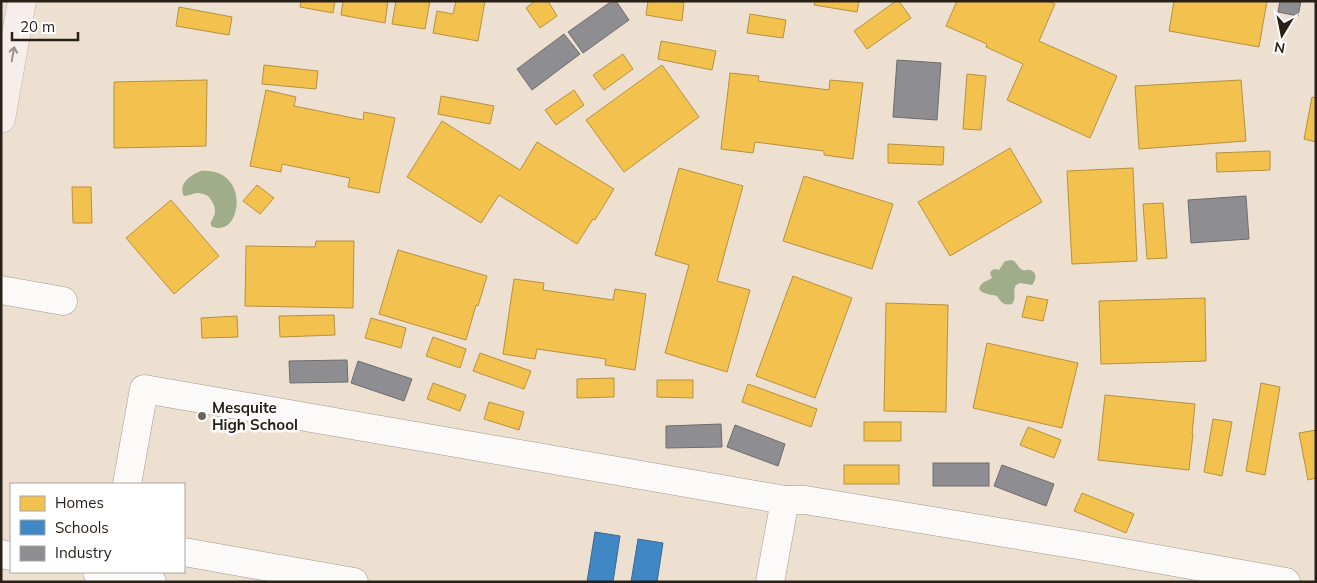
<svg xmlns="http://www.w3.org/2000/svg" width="1317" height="583" viewBox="0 0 1317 583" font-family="Mulish,sans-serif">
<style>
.water{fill:#9fad8a}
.homes{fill:#f2c14e;stroke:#b6913e}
.schools{fill:#3f88c5;stroke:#386991}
.industry{fill:#8d8d92;stroke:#6f6c6d}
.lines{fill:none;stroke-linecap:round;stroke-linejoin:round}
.minor-casing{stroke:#a2988d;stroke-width:29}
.major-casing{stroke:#c0b1a6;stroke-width:29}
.minor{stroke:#fcfaf8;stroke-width:28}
.major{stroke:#f6eeea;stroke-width:28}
.oneway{stroke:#9a918b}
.poi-dot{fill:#6e6358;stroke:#fff;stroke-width:2}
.labels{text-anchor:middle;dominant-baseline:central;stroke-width:5;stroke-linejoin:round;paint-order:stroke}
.poi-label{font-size:15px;font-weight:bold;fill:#292017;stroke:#fff;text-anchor:start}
</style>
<rect width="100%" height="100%" fill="#ede0d1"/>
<g class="water">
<path d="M201,171C252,167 242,241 211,226C211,218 210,225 213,218C218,210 213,202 208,196C195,190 195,195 184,196C178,184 190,175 201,171Z"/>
<path d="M1012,260C1017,262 1017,266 1021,269C1026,272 1025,269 1030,270C1038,273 1036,280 1032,285L1020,283L1016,285C1012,292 1017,297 1012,304C1003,306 1001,302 997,296C992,295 970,293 984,282C986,281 989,280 992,278L990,273L992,270L996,269L999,270L1005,261Z"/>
</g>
<g class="homes">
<path d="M301,1H335L333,13L300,7Z"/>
<path d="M343,1H388L385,23L341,15Z"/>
<path d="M396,1H430L425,29L392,24Z"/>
<path d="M456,1H485L478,41L433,33L437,11L453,14Z"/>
<path d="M535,1H548L557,16L540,28L526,8Z"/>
<path d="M648,1H676L684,3L682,21L646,15Z"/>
<path d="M815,1H859L857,12L814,5Z"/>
<path d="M896,1H899L911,18L867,49L854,31Z"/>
<path d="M957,1H1048L1055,4L1039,41L1117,76L1090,138L1007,100L1023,64L986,47L987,44L946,26Z"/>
<path d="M1174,1H1267L1259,47L1169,31Z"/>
<path d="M179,7L232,17L229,35L176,26Z"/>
<path d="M750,14L786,20L783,38L747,33Z"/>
<path d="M661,41L716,51L712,70L658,59Z"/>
<path d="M623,54L633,69L604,90L593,75Z"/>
<path d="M264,65L318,71L316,89L262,84Z"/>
<path d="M662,65L699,117L624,172L586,120Z"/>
<path d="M730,73L759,76L758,81L829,90L830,80L863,83L853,159L824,155V151L755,142L753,153L721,149Z"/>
<path d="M967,74L986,76L981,130L963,129Z"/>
<path d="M207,80L206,146L114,148V82Z"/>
<path d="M1241,80L1246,141L1139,149L1135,86Z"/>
<path d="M266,90L296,97L294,106L363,120L364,112L395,118L379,193L348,187L350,178L282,164L281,172L250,166Z"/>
<path d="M574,90L584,105L556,125L545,110Z"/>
<path d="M441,96L494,106L490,124L438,114Z"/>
<path d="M1312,97L1316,98V142L1304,139Z"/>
<path d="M442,121L520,170L537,142L614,189L595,220L593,219L577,244L499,195L481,223L407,177Z"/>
<path d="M888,144L944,147L943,165L888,163Z"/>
<path d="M1010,148L1042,202L950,256L918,202Z"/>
<path d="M1270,151V170L1217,172L1216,153Z"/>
<path d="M679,168L743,186L717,281L750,290L727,372L665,353L689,265L655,255Z"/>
<path d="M1133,168L1137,261L1072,264L1067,171Z"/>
<path d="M804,176L893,204L872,269L783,241Z"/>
<path d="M257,185L274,198L260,214L243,201Z"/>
<path d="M72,187H91L92,223H73Z"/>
<path d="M171,200L219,256L174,294L126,238Z"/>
<path d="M1163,203L1167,258L1147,259L1143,204Z"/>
<path d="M316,241H354L353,308L245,306L246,246L315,247Z"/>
<path d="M398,250L487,276L478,306L476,305L466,340L379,314Z"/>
<path d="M793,276L852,298L815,398L756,376Z"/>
<path d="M514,279L544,283L543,290L613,300L615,289L646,294L635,370L605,365L606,359L537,349L535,359L503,354Z"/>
<path d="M1027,296L1048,300L1043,321L1022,317Z"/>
<path d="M1205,298L1206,361L1101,364L1099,301Z"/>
<path d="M886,303L948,305L946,412L884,411Z"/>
<path d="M334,315L335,335L280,337L279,316Z"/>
<path d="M237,316L238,337L202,338L201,318Z"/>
<path d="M371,318L406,328L401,348L365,338Z"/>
<path d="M433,337L466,349L460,368L426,356Z"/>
<path d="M987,343L1078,363L1062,428L973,408Z"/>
<path d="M480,353L531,371L524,389L473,371Z"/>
<path d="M614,378V397L577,398V379Z"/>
<path d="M657,380H693V398L657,397Z"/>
<path d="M433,383L466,395L460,411L427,399Z"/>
<path d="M1261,383L1280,387L1265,475L1246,471Z"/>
<path d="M748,384L817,409L811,427L742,402Z"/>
<path d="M1105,395L1195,404L1192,434H1193L1189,470L1098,460Z"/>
<path d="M489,402L524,412L519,430L484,419Z"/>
<path d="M1213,419L1232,422L1222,476L1204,472Z"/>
<rect x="864" y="422" width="37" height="19"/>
<path d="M1028,427L1061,440L1054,458L1020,445Z"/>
<path d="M1316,430V478L1308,480L1299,433Z"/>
<rect x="844" y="465" width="55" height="19"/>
<path d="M1082,493L1134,514L1126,533L1074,511Z"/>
</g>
<g class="schools">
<path d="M595,532L620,536L613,582H587Z"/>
<path d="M638,539L663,543L657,582H631Z"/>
</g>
<g class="industry">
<path d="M612,1H616L629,20L583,53L568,32Z"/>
<path d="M1280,1H1301L1298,16L1278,12Z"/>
<path d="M564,34L580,54L532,90L517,69Z"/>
<path d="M897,60L941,63L937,120L893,117Z"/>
<path d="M1246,196L1249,239L1191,243L1188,200Z"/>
<path d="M347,360L348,382L290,383L289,361Z"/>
<path d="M358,361L412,379L404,401L351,383Z"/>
<path d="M721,424L722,447L666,448V426Z"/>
<path d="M735,425L785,444L778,466L727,447Z"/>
<rect x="933" y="463" width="56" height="23"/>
<path d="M1002,465L1054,484L1046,506L994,486Z"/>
</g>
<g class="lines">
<defs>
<g id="minor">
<path d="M1,290L63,301"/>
<path d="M127,484L144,389L785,500H805L1090,547L1286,582"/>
<path d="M184,552L354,582"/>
<path d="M1,554L11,556"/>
<path d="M97,572L152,582"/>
<path d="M770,582L785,500"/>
</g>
<path id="major" d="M1,119L22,1"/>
</defs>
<use href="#minor" class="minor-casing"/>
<use href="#major" class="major-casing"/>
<use href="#minor" class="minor"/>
<use href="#major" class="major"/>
</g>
<defs><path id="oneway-shaft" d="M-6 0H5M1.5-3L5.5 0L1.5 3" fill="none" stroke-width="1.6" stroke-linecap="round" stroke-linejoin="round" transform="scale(1.25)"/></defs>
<use class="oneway" href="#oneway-shaft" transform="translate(13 54) rotate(-80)"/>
<circle class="poi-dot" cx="202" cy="416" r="5"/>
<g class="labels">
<g class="poi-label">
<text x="212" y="407">Mesquite<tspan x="212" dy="17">High School</tspan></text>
</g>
</g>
<rect width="1317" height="583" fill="none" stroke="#292017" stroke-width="5"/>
<rect x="10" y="483" width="175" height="90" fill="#ffffff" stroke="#a9a6a2"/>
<rect x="20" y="496" width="25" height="15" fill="#f2c14e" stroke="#a9a6a2"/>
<text x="55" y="508" font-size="15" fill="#292017">Homes</text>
<rect x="20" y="520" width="25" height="15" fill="#3f88c5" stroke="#a9a6a2"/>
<text x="55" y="533" font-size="15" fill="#292017">Schools</text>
<rect x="20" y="546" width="25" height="15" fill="#8d8d92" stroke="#a9a6a2"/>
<text x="55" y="558" font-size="15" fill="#292017">Industry</text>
<g transform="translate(1282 35) rotate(190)" stroke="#ffffff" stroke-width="4" paint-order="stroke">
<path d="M0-4L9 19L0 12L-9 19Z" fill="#292017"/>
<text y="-8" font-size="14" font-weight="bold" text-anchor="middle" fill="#292017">N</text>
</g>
<path d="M12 32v8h66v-8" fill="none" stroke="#292017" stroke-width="2.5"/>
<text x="20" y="32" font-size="15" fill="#292017" stroke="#ffffff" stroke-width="4" paint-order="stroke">20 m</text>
</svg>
